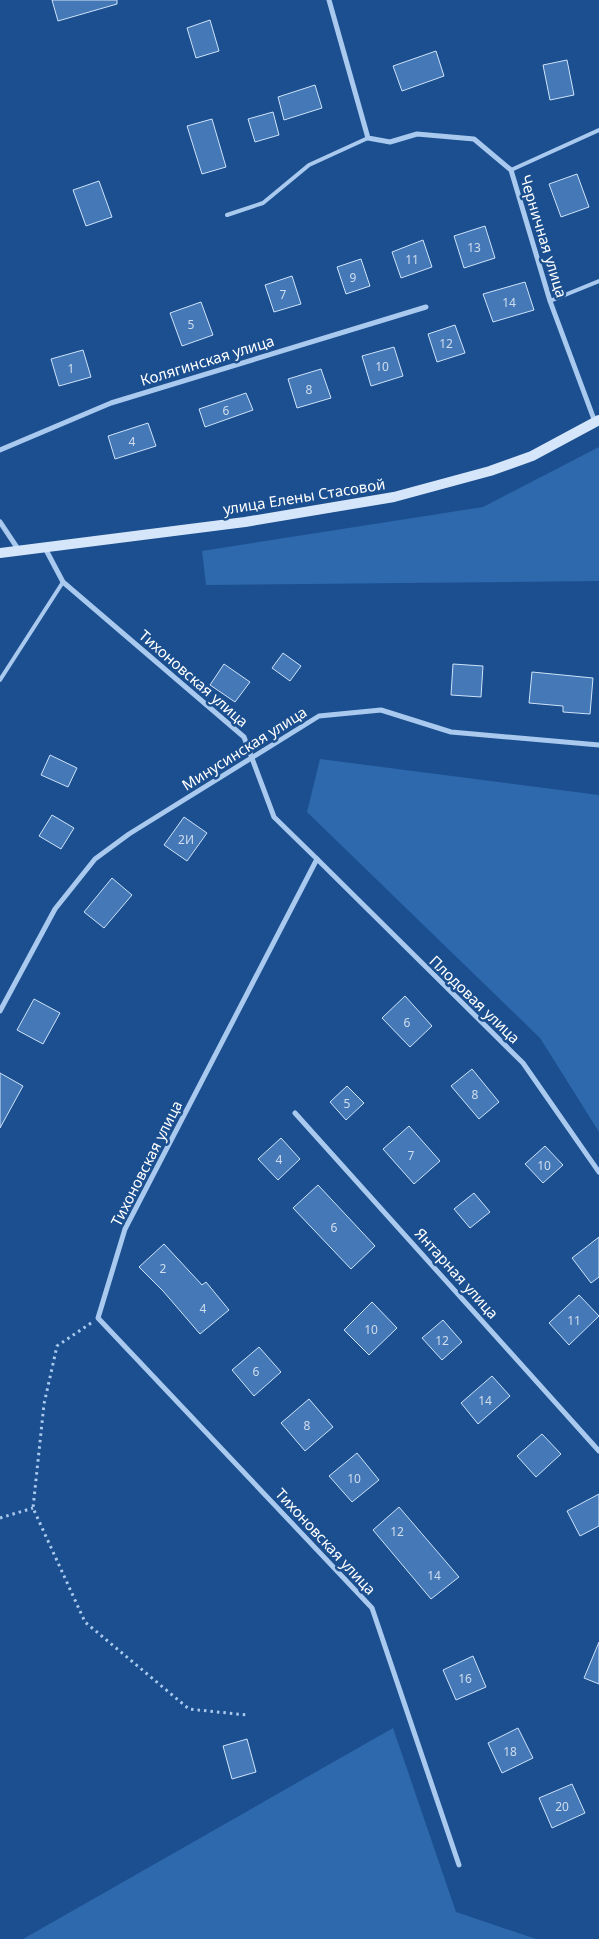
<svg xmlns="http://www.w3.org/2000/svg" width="599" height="1939" viewBox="0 0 599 1939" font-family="'Noto Sans',sans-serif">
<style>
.green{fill:#2e69ad}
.building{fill:#4478b7;stroke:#cfe3fa}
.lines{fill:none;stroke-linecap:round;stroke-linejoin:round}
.path{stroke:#a9c9ee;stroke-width:3;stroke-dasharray:2.5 4;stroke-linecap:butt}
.lane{stroke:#a9c9ee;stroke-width:4}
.street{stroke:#a9c9ee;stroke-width:5}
.secondary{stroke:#d6e6fa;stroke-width:10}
.labels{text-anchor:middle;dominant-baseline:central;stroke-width:5;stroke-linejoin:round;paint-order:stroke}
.number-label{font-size:12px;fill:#d0dded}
.street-label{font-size:15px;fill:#fff;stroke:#1b4f8f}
</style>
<rect width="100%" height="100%" fill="#1b4f8f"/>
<g class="green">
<path d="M599,447V581L206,585L202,551L483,507Z"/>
<path d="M320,759L599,795V1132L540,1038L307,812Z"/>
<path d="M393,1728L456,1912L536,1939H23Z"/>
</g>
<g class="building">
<path d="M52,0H117V4L58,21Z"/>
<path d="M210,20L219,51L196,58L187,28Z"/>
<path d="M436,51L444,76L402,91L393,66Z"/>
<path d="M567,60L574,95L550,100L543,65Z"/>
<path d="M315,85L322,108L284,120L278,97Z"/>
<path d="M273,112L279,135L255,142L248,119Z"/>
<path d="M212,119L226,167L202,174L187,126Z"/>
<path d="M577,174L589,207L561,217L549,184Z"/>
<path d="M99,181L112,217L86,226L73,190Z"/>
<path d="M485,226L495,258L464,268L454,236Z"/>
<path d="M423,240L432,267L401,278L392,252Z"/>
<path d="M361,259L370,286L346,294L337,267Z"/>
<path d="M292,276L301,304L274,312L265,285Z"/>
<path d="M525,282L534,310L493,322L483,294Z"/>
<path d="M201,302L213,335L182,346L170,313Z"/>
<path d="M455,325L465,353L437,362L428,334Z"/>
<path d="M394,347L403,376L371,386L362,356Z"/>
<path d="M83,350L91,377L59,386L51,359Z"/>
<path d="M321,369L331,398L297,408L288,379Z"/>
<path d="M246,393L253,410L205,427L199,409Z"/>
<path d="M148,423L156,446L115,459L108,436Z"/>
<path d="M283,653L301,666L290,681L272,668Z"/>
<path d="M224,664L250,682L235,702L210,685Z"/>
<path d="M453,664L483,666L481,697L451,695Z"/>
<path d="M532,672L593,678L590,714L563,712V706L529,703Z"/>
<path d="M50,755L77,768L68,787L41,775Z"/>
<path d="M52,815L74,828L61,849L39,836Z"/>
<path d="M184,817L207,833L187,861L164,845Z"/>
<path d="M112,878L132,895L104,928L84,912Z"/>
<path d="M405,996L432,1026L410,1047L382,1018Z"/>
<path d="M34,999L60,1013L43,1044L17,1030Z"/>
<path d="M472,1069L499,1102L479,1119L451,1086Z"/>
<path d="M0,1073L23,1086L0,1128Z"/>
<path d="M347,1086L364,1103L346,1120L330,1102Z"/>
<path d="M409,1126L440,1161L414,1184L383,1149Z"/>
<path d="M281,1138L300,1159L278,1180L258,1159Z"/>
<path d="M545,1146L563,1165L543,1183L525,1164Z"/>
<path d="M318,1185L375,1246L351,1269L293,1208Z"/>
<path d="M474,1193L490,1212L470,1228L454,1209Z"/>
<path d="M599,1237V1277L591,1283L572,1258Z"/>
<path d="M164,1244L202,1285L206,1282L229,1310L200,1334L163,1291L139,1267Z"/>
<path d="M579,1295L599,1316L569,1345L549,1323Z"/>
<path d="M372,1302L397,1328L369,1355L344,1330Z"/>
<path d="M443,1320L462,1342L442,1360L422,1338Z"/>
<path d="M259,1347L281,1372L254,1396L232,1370Z"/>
<path d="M492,1376L510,1396L478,1424L461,1403Z"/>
<path d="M309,1399L333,1427L305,1451L281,1423Z"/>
<path d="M542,1434L561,1454L536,1477L517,1456Z"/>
<path d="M357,1453L379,1480L352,1502L329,1476Z"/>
<path d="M599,1494V1526L580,1536L567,1511Z"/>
<path d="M399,1507L459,1577L431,1599L373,1530Z"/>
<path d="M599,1642V1684L584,1678Z"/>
<path d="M473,1656L486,1687L456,1700L443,1670Z"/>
<path d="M518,1728L533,1758L502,1773L488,1743Z"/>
<path d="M247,1739L256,1772L232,1779L223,1746Z"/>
<path d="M572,1784L585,1813L552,1828L539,1798Z"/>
</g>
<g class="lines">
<g class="path">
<path d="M91,1323L57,1346L44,1404L33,1508L85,1622L189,1709L247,1715"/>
<path d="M0,1518L33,1508"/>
</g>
<g class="lane">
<path d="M511,170L599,130"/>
<path d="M227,215L263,203L309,165L368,138"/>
<path d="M550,301L599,281"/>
<path d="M0,680L63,582"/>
</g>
<g class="street">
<path d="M329,0L368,138L390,142L417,134L474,139L511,170L550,301L595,422"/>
<path d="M0,450L111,403L426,307"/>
<path d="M0,522L18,549"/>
<path d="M45,548L63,582L244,737L274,817L317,859L125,1229L98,1318L372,1608L459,1865"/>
<path d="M317,859L523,1063L599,1172"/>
<path d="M0,1011L55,909L95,859L129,834L319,716L381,710L451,732L599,745"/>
<path d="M295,1113L599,1451"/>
</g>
<path class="secondary" d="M0,553L245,522L394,497L490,471L532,456L599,420"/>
</g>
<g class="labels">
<g class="number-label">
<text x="474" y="247">13</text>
<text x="412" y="259">11</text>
<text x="353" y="277">9</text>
<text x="283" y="294">7</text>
<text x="509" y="302">14</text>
<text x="191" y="324">5</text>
<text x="446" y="343">12</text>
<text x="382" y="366">10</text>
<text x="71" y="368">1</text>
<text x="309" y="389">8</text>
<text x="226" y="410">6</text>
<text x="132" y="441">4</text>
<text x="186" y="839">2И</text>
<text x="407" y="1022">6</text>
<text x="475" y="1094">8</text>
<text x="347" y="1103">5</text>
<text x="411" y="1155">7</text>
<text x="279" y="1159">4</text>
<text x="544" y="1165">10</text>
<text x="334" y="1227">6</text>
<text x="163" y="1268">2</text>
<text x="203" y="1308">4</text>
<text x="574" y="1320">11</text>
<text x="371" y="1329">10</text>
<text x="442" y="1340">12</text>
<text x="256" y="1371">6</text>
<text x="485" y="1400">14</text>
<text x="307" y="1425">8</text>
<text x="354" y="1478">10</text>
<text x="397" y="1531">12</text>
<text x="434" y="1575">14</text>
<text x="465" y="1678">16</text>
<text x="510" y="1751">18</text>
<text x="562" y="1806">20</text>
</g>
<g class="street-label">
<text transform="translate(544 236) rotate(73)">Черничная улица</text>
<text transform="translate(207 360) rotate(-17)">Колягинская улица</text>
<text transform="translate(304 496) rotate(-9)">улица Елены Стасовой</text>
<text transform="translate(194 678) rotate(41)">Тихоновская улица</text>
<text transform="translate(244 748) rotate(-32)">Минусинская улица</text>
<text transform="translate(475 999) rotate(44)">Плодовая улица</text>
<text transform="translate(146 1163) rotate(-63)">Тихоновская улица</text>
<text transform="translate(457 1273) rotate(48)">Янтарная улица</text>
<text transform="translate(326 1541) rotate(47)">Тихоновская улица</text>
</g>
</g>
</svg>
